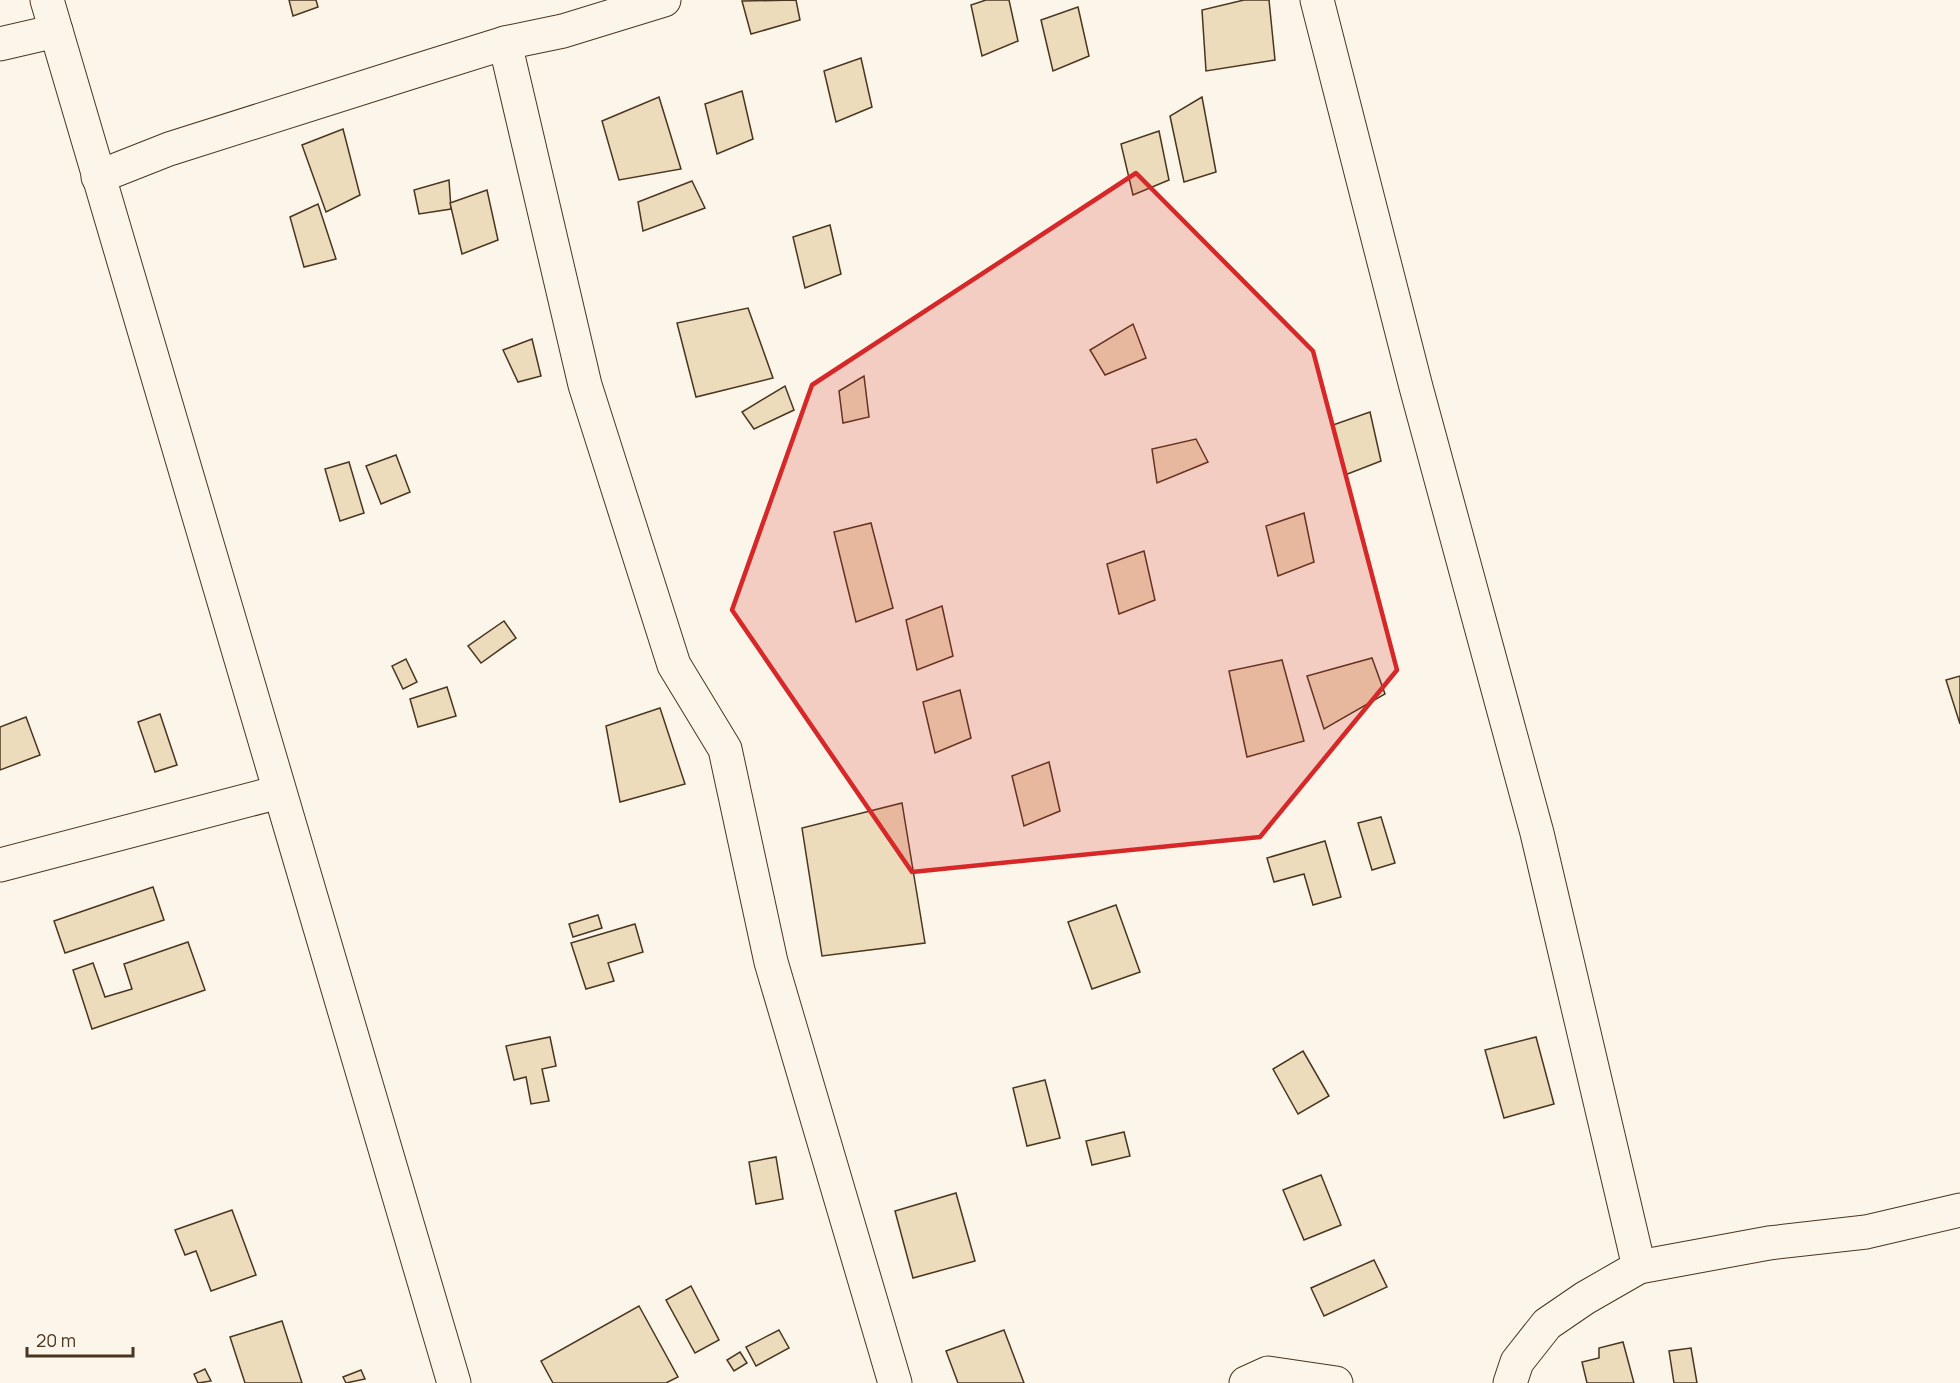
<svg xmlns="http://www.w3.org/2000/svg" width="1960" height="1383" viewBox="0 0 1960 1383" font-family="Manrope,sans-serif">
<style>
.building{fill:#ecdcbc;stroke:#4a3520;stroke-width:1.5}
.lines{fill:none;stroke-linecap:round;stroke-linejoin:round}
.minor-casing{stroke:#4a3520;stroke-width:35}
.major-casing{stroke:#4a3520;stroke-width:35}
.minor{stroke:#fbf6e9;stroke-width:33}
.major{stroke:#fbf6e9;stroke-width:33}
.marked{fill:#d62828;fill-opacity:0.2;stroke:#d62828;stroke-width:4.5;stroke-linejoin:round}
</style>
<rect width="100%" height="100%" fill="#fbf6e9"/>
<g class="building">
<path d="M289,0H316L318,7L293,16Z"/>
<path d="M796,0L800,20L751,34L742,1Z"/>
<path d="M986,0H1009L1018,41L982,56L971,5Z"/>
<path d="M1244,0H1269L1275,60L1206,71L1202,10Z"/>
<path d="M1078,7L1089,56L1053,71L1041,20Z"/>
<path d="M861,58L872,107L836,122L824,71Z"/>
<path d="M742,91L753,139L717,154L705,104Z"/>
<path d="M659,97L681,169L619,180L602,121Z"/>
<path d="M1202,97L1216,172L1184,182L1170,116Z"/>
<path d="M343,129L360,195L326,212L302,145Z"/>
<path d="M1159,131L1169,180L1133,195L1121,144Z"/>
<path d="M449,180L451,209L419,214L414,190Z"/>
<path d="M692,181L705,208L643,231L638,202Z"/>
<path d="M487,190L498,240L462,254L450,203Z"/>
<path d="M318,204L336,259L304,267L290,217Z"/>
<path d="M830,225L841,274L805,288L793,237Z"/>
<path d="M748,308L773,378L696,397L677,323Z"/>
<path d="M1133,324L1146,358L1105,375L1090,350Z"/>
<path d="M532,339L541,376L518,382L503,350Z"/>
<path d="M864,376L869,417L843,423L839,391Z"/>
<path d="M785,386L794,410L754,429L742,412Z"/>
<path d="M1370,412L1381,461L1345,475L1333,425Z"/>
<path d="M1196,439L1208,462L1157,483L1152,449Z"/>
<path d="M396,455L410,492L381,504L366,466Z"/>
<path d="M349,462L364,513L340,521L325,469Z"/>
<path d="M1304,513L1314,562L1278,576L1266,526Z"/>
<path d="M871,523L893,608L856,622L834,532Z"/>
<path d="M1144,551L1155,600L1119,614L1107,564Z"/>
<path d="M942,606L953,656L917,670L906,620Z"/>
<path d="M504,621L516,638L481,663L468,646Z"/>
<path d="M1372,658L1385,694L1324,729L1307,676Z"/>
<path d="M406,659L417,682L403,689L392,666Z"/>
<path d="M1282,660L1304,741L1247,757L1229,671Z"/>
<path d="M1960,676V724L1946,680Z"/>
<path d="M447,687L456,716L418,727L410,699Z"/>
<path d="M960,690L971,738L935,753L923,702Z"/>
<path d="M660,708L685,784L620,802L606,726Z"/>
<path d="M160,714L177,765L155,772L138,722Z"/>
<path d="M26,717L40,755L0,770V727Z"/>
<path d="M1049,762L1060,811L1024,826L1012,776Z"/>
<path d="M902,803L925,943L822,956L802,828Z"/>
<path d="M1381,817L1395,863L1372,870L1358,823Z"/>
<path d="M1325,841L1341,897L1313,905L1304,874L1274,882L1267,858Z"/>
<path d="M153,887L164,920L65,953L54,921Z"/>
<path d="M1116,905L1140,972L1092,989L1068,922Z"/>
<path d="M598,915L602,928L573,937L569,924Z"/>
<path d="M635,924L643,952L608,963L614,981L586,989L571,943Z"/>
<path d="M188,942L205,990L92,1029L73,970L93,963L105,997L132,989L124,964Z"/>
<path d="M550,1037L556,1066L542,1069L549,1101L531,1104L526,1077L514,1080L506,1046Z"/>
<path d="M1536,1037L1554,1104L1504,1118L1485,1050Z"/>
<path d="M1303,1051L1329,1096L1298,1114L1273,1069Z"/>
<path d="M1045,1080L1060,1138L1027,1146L1013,1088Z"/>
<path d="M1124,1132L1130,1156L1092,1165L1086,1141Z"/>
<path d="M776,1157L783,1199L756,1204L749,1162Z"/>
<path d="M1321,1175L1341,1225L1304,1240L1283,1190Z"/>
<path d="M956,1193L975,1261L913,1278L895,1211Z"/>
<path d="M232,1210L256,1275L211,1291L196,1251L185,1255L175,1230Z"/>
<path d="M1374,1260L1387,1287L1324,1316L1311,1288Z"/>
<path d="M691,1286L719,1340L695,1353L666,1300Z"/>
<path d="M639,1306L678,1377L666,1383H553L541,1361Z"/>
<path d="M282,1321L302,1383H245L230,1337Z"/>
<path d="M779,1330L789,1348L756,1366L746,1347Z"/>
<path d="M1004,1330L1024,1383H958L946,1351Z"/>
<path d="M1623,1342L1634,1383H1587L1582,1362L1599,1358V1348Z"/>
<path d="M1691,1348L1697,1383H1674L1669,1351Z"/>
<path d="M740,1352L747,1363L734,1371L727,1360Z"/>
<path d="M205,1369L211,1381L198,1383L194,1374Z"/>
<path d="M361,1370L365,1379L346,1383L343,1377Z"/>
</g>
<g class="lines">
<defs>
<g id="minor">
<path d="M1317,0L1416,387L1537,833L1639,1267"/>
<path d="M505,43L585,385L674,665L725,749L771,962L895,1383"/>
<path d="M0,44L56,31"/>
<path d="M98,177L169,149L409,73L505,43L563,31L664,0"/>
<path d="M0,865L279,792"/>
<path d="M1246,1383L1268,1373L1336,1383"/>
<path d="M1510,1383L1517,1362L1547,1324L1585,1298L1639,1267L1769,1243L1866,1232L1960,1210"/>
</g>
<path id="major" d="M47,0L454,1383"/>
</defs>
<use href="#minor" class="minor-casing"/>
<use href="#major" class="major-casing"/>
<use href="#minor" class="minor"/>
<use href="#major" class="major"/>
</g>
<path class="marked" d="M1136,173L1313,351L1397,670L1260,837L912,872L732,610L812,385Z"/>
<path d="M27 1347v9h106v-9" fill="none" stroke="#4a3520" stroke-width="3"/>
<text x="36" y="1347" font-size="18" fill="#4a3520" stroke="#fbf6e9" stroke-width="4.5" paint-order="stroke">20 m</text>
</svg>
